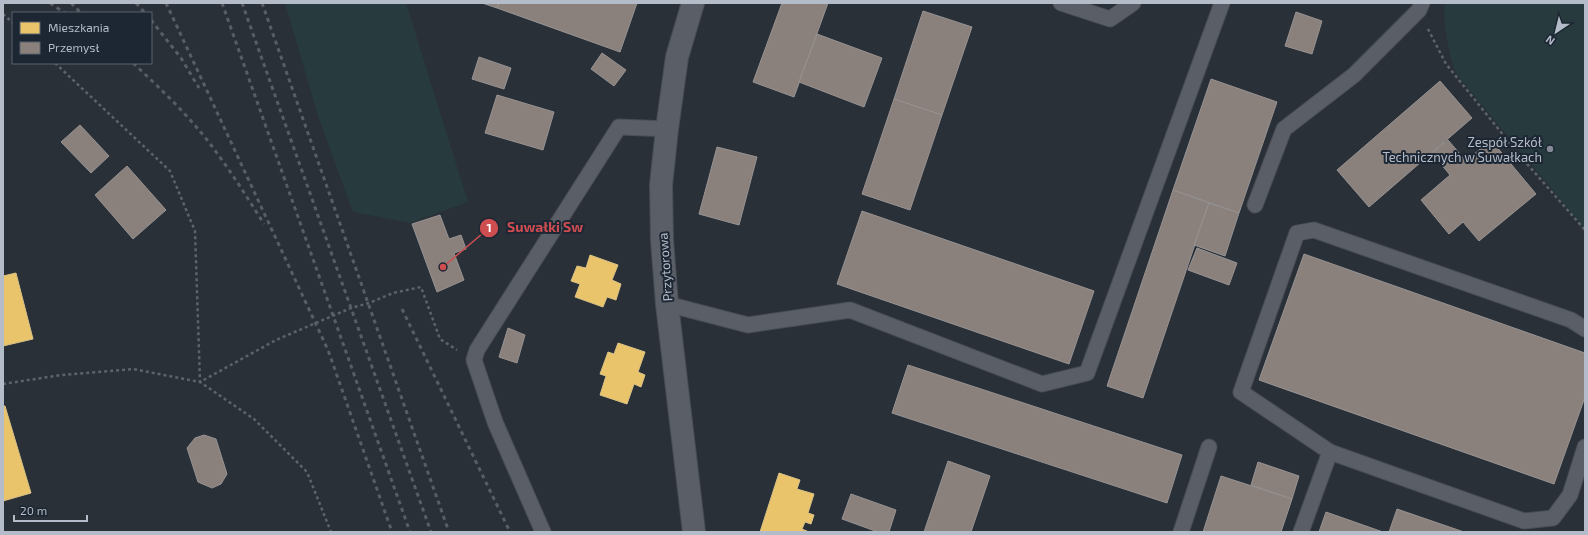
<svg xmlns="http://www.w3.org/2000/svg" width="1588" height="535" viewBox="0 0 1588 535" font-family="'Exo 2',sans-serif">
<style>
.green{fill:#273a3e}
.homes{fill:#e9c46a;stroke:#d9c286}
.industry{fill:#8a817c;stroke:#979393}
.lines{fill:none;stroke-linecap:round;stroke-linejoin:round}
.service-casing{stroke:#484c53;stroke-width:17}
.tertiary-casing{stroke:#484c53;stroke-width:24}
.path{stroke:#5d636a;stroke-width:2.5;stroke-dasharray:3 3;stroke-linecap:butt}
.service{stroke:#5a5e66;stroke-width:15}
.tertiary{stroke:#5a5e66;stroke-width:22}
.rail{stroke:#595d64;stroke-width:3;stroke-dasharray:4 4;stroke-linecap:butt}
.poi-dot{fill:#848b96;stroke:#1d2633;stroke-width:1.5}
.labels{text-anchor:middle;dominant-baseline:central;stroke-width:4;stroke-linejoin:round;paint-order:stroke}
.poi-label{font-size:13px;fill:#b4bcc9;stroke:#1d2633;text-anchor:end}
.street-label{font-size:13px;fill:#b4bcc9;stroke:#1d2633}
.leader{fill:none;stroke:#ce4d50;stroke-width:1.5}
.callout-dot{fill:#ce4d50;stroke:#1d2633;stroke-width:1.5}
.mark-label{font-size:12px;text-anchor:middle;font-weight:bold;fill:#fff}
.callout-label{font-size:14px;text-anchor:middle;font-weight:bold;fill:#ce4d50;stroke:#1d2633;stroke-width:4;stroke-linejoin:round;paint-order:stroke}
</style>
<rect width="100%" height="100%" fill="#2a3038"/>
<g class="green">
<path d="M285,3H406L468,202L410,223L353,212L318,116Z"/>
<path d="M1445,3H1585V229L1462,81C1460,77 1457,74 1455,70C1449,57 1442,16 1445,3Z"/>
</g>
<g class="homes">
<path d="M590,255L618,265L612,280L621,284L616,300L607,297L603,307L575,297L580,284L571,281L577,266L586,268Z"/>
<path d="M16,273L33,339L3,346V276Z"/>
<path d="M618,343L645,352L638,372L645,375L641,387L634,384L627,404L600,395L606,376L600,374L608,352L614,354Z"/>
<path d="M3,406H5L31,493L3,501Z"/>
<path d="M779,473L800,480L797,489L814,494L808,513L814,515L811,524L805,522L802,529L809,532H760Z"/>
</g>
<g class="industry">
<path d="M482,3H499L497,8Z"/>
<path d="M499,3H637L620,52L497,8Z"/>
<path d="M782,3H828L794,97L753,82Z"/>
<path d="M923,11L972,27L942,115L894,99Z"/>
<path d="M1296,12L1322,21L1312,54L1285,46Z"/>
<path d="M817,34L882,58L864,107L799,82Z"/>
<path d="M602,53L626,70L614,86L591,69Z"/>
<path d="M479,57L511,68L504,89L472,79Z"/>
<path d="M1211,79L1277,102L1239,213L1173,190Z"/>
<path d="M1440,81L1472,118L1369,207L1337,170Z"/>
<path d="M497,95L554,112L543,150L485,133Z"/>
<path d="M894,99L942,115L910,210L862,194Z"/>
<path d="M80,125L109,156L91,173L61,142Z"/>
<path d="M1448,140L1466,161L1491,140L1536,194L1479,241L1463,222L1449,234L1421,200L1450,175L1432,153Z"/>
<path d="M717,147L757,157L739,225L699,214Z"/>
<path d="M127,166L166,210L133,239L95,195Z"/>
<path d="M1173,190L1209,203L1143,398L1107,386Z"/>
<path d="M1209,203L1239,213L1225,256L1194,245Z"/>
<path d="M862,211L1094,291L1069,364L837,284Z"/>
<path d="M440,215L449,239L461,235L466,249L454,253L464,280L437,292L412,224Z"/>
<path d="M1197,248L1237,263L1229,285L1188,270Z"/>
<path d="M1304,254L1585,353V397L1554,484L1259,380Z"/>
<path d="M508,328L525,335L517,363L499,357Z"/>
<path d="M908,365L1182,455L1167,503L892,413Z"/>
<path d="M204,435L216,439L227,474L221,484L212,488L198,482L187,448L195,438Z"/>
<path d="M948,461L990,476L971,532H924Z"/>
<path d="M1258,462L1299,476L1292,499L1251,485Z"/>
<path d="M1221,476L1292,499L1281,532H1203Z"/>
<path d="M851,494L896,510L889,532H878L842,519Z"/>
<path d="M1397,509L1464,532H1389Z"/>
<path d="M1326,512L1383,532H1319Z"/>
</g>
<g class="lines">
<defs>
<g id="service">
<path d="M1061,3L1110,19L1133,3"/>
<path d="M1255,205L1284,129L1354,75L1419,10L1422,3"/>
<path d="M667,304L748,325L850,310L1042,384L1087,373L1222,3"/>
<path d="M1330,452L1241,392L1297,233L1314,230L1571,320L1585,329"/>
<path d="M543,532L495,422L474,360L477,350L619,127L667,129"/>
<path d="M1181,532L1209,447"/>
<path d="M1301,532L1330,452L1524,521L1553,518L1570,495L1585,447"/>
</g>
<path id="tertiary" d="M693,3L677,57L667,129L661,185L662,240L667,304L694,532"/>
</defs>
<use href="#service" class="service-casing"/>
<use href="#tertiary" class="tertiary-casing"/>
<g class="path">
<path d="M3,14L13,23"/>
<path d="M1428,29L1446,64L1521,157L1585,230"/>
<path d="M55,63L170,171L195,231L200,382L276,340L351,308L369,303L393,293L421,287L440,339L457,350"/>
<path d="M3,384L61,375L133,369L200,382L254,419L307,472L331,532"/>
</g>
<use href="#service" class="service"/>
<use href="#tertiary" class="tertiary"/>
<g class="rail">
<path d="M50,3L65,13"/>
<path d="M71,3L81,13"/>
<path d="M136,3L145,13"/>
<path d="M166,3L328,350L392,532"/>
<path d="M222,3L410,532"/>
<path d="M242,3L431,532"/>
<path d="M262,3L449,532"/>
<path d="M151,20L181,58L199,88"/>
<path d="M133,63C161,89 188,115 211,145C230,170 247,197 264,224"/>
<path d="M402,309L510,532"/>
</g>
</g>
<circle class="poi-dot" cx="1550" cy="149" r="4"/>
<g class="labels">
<g class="poi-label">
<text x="1542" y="142">Zespół Szkół<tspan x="1542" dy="15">Technicznych w Suwałkach</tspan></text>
</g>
<g class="street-label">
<text transform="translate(665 267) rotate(-94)">Przytorowa</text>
</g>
</g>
<path class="leader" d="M443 267L489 228"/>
<g class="callout-dot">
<circle cx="443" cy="267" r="4"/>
<circle cx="489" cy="228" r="10"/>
</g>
<g class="mark-label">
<text x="489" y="232">1</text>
</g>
<g class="callout-label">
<text x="545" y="232">Suwałki Sw</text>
</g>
<rect width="1588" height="535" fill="none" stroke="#b4bcc9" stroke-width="8"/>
<rect x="12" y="12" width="140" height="52" fill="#1d2633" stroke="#59626f"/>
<rect x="20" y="22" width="20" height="12" fill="#e9c46a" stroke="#59626f"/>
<text x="48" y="32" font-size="12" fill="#b4bcc9">Mieszkania</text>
<rect x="20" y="42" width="20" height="12" fill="#8a817c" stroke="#59626f"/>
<text x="48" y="52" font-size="12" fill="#b4bcc9">Przemysł</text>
<g transform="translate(1556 32) rotate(215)" stroke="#1d2633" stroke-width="3" paint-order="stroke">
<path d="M0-3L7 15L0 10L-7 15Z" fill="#b4bcc9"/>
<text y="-6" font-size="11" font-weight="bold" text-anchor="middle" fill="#b4bcc9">N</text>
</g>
<path d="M14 515v6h73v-6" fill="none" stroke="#b4bcc9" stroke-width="2"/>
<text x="20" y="515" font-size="12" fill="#b4bcc9" stroke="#1d2633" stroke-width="3" paint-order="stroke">20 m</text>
</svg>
